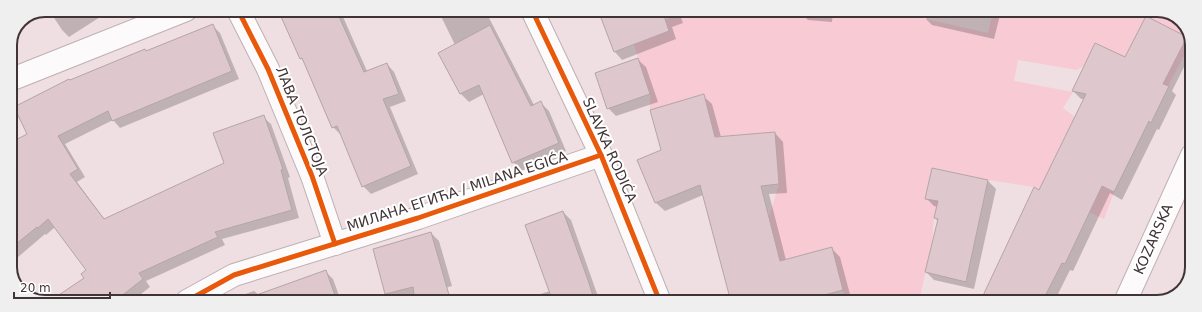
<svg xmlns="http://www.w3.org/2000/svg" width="1202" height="312" viewBox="0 0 1202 312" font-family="'DejaVu Sans',sans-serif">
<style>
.green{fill:#f7cad4}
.shadow{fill:#0003}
.building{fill:#dec7cd;stroke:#b3a5a8}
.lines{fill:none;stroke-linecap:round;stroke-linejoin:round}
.street-casing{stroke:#bdb0b3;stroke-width:24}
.secondary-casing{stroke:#bdb0b3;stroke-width:24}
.primary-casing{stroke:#bdb0b3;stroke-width:24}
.street{stroke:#fdfafb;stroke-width:22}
.secondary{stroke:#fdfafb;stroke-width:22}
.primary{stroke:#fdfafb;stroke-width:22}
.cycleway-casing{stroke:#fff;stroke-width:8}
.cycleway{stroke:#e8590c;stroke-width:5}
.labels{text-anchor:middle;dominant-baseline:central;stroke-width:4;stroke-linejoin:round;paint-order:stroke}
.street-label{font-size:14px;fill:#413437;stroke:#fff}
.rim{fill:none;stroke:#413437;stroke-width:2}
</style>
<rect width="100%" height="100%" fill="#f0dfe2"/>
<path class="green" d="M677,10H801V14L825,16L826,11H926L925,19L988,33L993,11H1163L1183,22L1192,40L1168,86L1127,66L1124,57L1096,43L1085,65L1077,70L1018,60L1014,81L1073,92L1063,108L1075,117L1053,162L1114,192L1104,219L1034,187L988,180L932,168L925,198L938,201L934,218L932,242L919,302H846L832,247L780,261L769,217L779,184L775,133L707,137L712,123L703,95L650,110V94L634,45L669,31L665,20L676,16Z"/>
<g class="shadow">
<path d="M49,10H111L69,37L62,30Z"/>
<path d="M279,10H340L367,71L387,64L394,72L406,101L390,107L418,174L371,194L363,186L341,135L333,127L305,63L301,58Z"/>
<path d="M438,10H485L534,105L541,103L549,111L566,151L521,170L513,162L484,94L469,102L461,94L455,45Z"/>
<path d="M599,10H678L683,23L672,27L676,39L622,60L615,52Z"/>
<path d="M693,10H733V13Z"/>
<path d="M802,10L833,11L832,22L808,20L801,13Z"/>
<path d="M928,11H1001L994,39L932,25L926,19Z"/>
<path d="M1154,11H1164L1166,12L1165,15Z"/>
<path d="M212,25L220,33L239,79L120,128L113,120L65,144L85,177L77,182L105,220L225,164L263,117L271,124L290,177L288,178L299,218L222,239L225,245L146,281L150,287L132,301H52L85,278L87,270L55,227L46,235L45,234L17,258L10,261V144L29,134L70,81L147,52Z"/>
<path d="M1186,38L1192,43V51L1172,91L1176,95L1159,130L1157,129L1122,200L1110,193L1073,271L1070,270L1054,302H983L1040,191L1084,99H1081L1073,91L1126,58Z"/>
<path d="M637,59L646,67L658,102L616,116L608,108Z"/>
<path d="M703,96L712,104L721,137L775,133L783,142L787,193L769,194L786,260L831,248L840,257L851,298L837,302H732L703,195L665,211L656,203L639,161L662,151Z"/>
<path d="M932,169L988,181L996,189L974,289L934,280L926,272L938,221L935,218L938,207L934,206L926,198Z"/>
<path d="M563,212L571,220L600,302H515L550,291Z"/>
<path d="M431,233L439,241L452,286L394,302L386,294L374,249Z"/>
<path d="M325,271L333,279L341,301H225L254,291L259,295Z"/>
</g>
<g class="building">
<path d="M278,10H336L364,72L387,63L399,94L383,99L411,166L362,187L337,126L332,128L302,58L300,59Z"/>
<path d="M598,10H662L669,31L614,52Z"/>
<path d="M1146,16L1187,37L1163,84L1169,86L1151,123L1149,121L1114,192L1102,186L1065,264L1062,263L1042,302H980L1034,187L1039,190L1086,94L1072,91L1095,43L1125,57Z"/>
<path d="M213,24L232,71L112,121L108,111L58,136L78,169L70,174L104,219L224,163L213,133L264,115L283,169L281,170L292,210L215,232L218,237L139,273L143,279L115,301H50L84,278L81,274L86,270L48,219L38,228L37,227L10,249V143L27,134L14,107L69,79L70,80L145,49L146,51Z"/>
<path d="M490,25L531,106L541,101L559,143L512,163L479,85L460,94L438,53Z"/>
<path d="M638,58L650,94L607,109L595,73Z"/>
<path d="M704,94L715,137L775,132L779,184L761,186L780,261L832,247L843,290L798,302H731L700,185L655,203L637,160L661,150L650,110Z"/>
<path d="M932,168L988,180L966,282L925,272L938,219L934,218L938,201L925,199Z"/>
<path d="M563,211L588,280L595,302H553L525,225Z"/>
<path d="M431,232L451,302H415L413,287L385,294L373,249Z"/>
<path d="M326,270L337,301H248V298Z"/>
</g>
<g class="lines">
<defs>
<g id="street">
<path d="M238,10L268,69L312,176L335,244"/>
<path d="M10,80L186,10"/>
<path d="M187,301L234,275L418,218L601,155"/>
</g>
<path id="secondary" d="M1125,302L1192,155"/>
<path id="primary" d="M532,10L601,155L660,302"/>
</defs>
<use href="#street" class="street-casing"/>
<use href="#secondary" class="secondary-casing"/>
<use href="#primary" class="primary-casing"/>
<use href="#street" class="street"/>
<use href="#secondary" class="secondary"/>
<use href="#primary" class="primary"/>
<defs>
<g id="cycleway">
<path d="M238,10L268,69L312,176L335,244"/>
<path d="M532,10L601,155L660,302"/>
<path d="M187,301L234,275L418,218L601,155"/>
</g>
</defs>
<use href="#cycleway" class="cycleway-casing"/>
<use href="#cycleway" class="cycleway"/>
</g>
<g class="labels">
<g class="street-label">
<text transform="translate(302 121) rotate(68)">ЛАВА ТОЛСТОЈА</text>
<text transform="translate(610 150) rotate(66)">SLAVKA RODIĆA</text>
<text transform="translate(457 191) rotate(-18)">МИЛАНА ЕГИЋА / MILANA EGIĆA</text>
<text transform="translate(1153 239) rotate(-66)">KOZARSKA</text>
</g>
</g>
<path d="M0 0H1202V312H0ZM45 17H1157A28 28 0 0 1 1185 45V267A28 28 0 0 1 1157 295H45A28 28 0 0 1 17 267V45A28 28 0 0 1 45 17Z" fill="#f0efef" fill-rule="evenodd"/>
<path class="rim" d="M45 17H1157A28 28 0 0 1 1185 45V267A28 28 0 0 1 1157 295H45A28 28 0 0 1 17 267V45A28 28 0 0 1 45 17Z"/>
<path d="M14 292v6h96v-6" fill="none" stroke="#413437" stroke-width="2"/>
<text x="20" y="292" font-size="12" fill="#413437" stroke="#ffffff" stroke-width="3" paint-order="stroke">20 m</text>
</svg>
